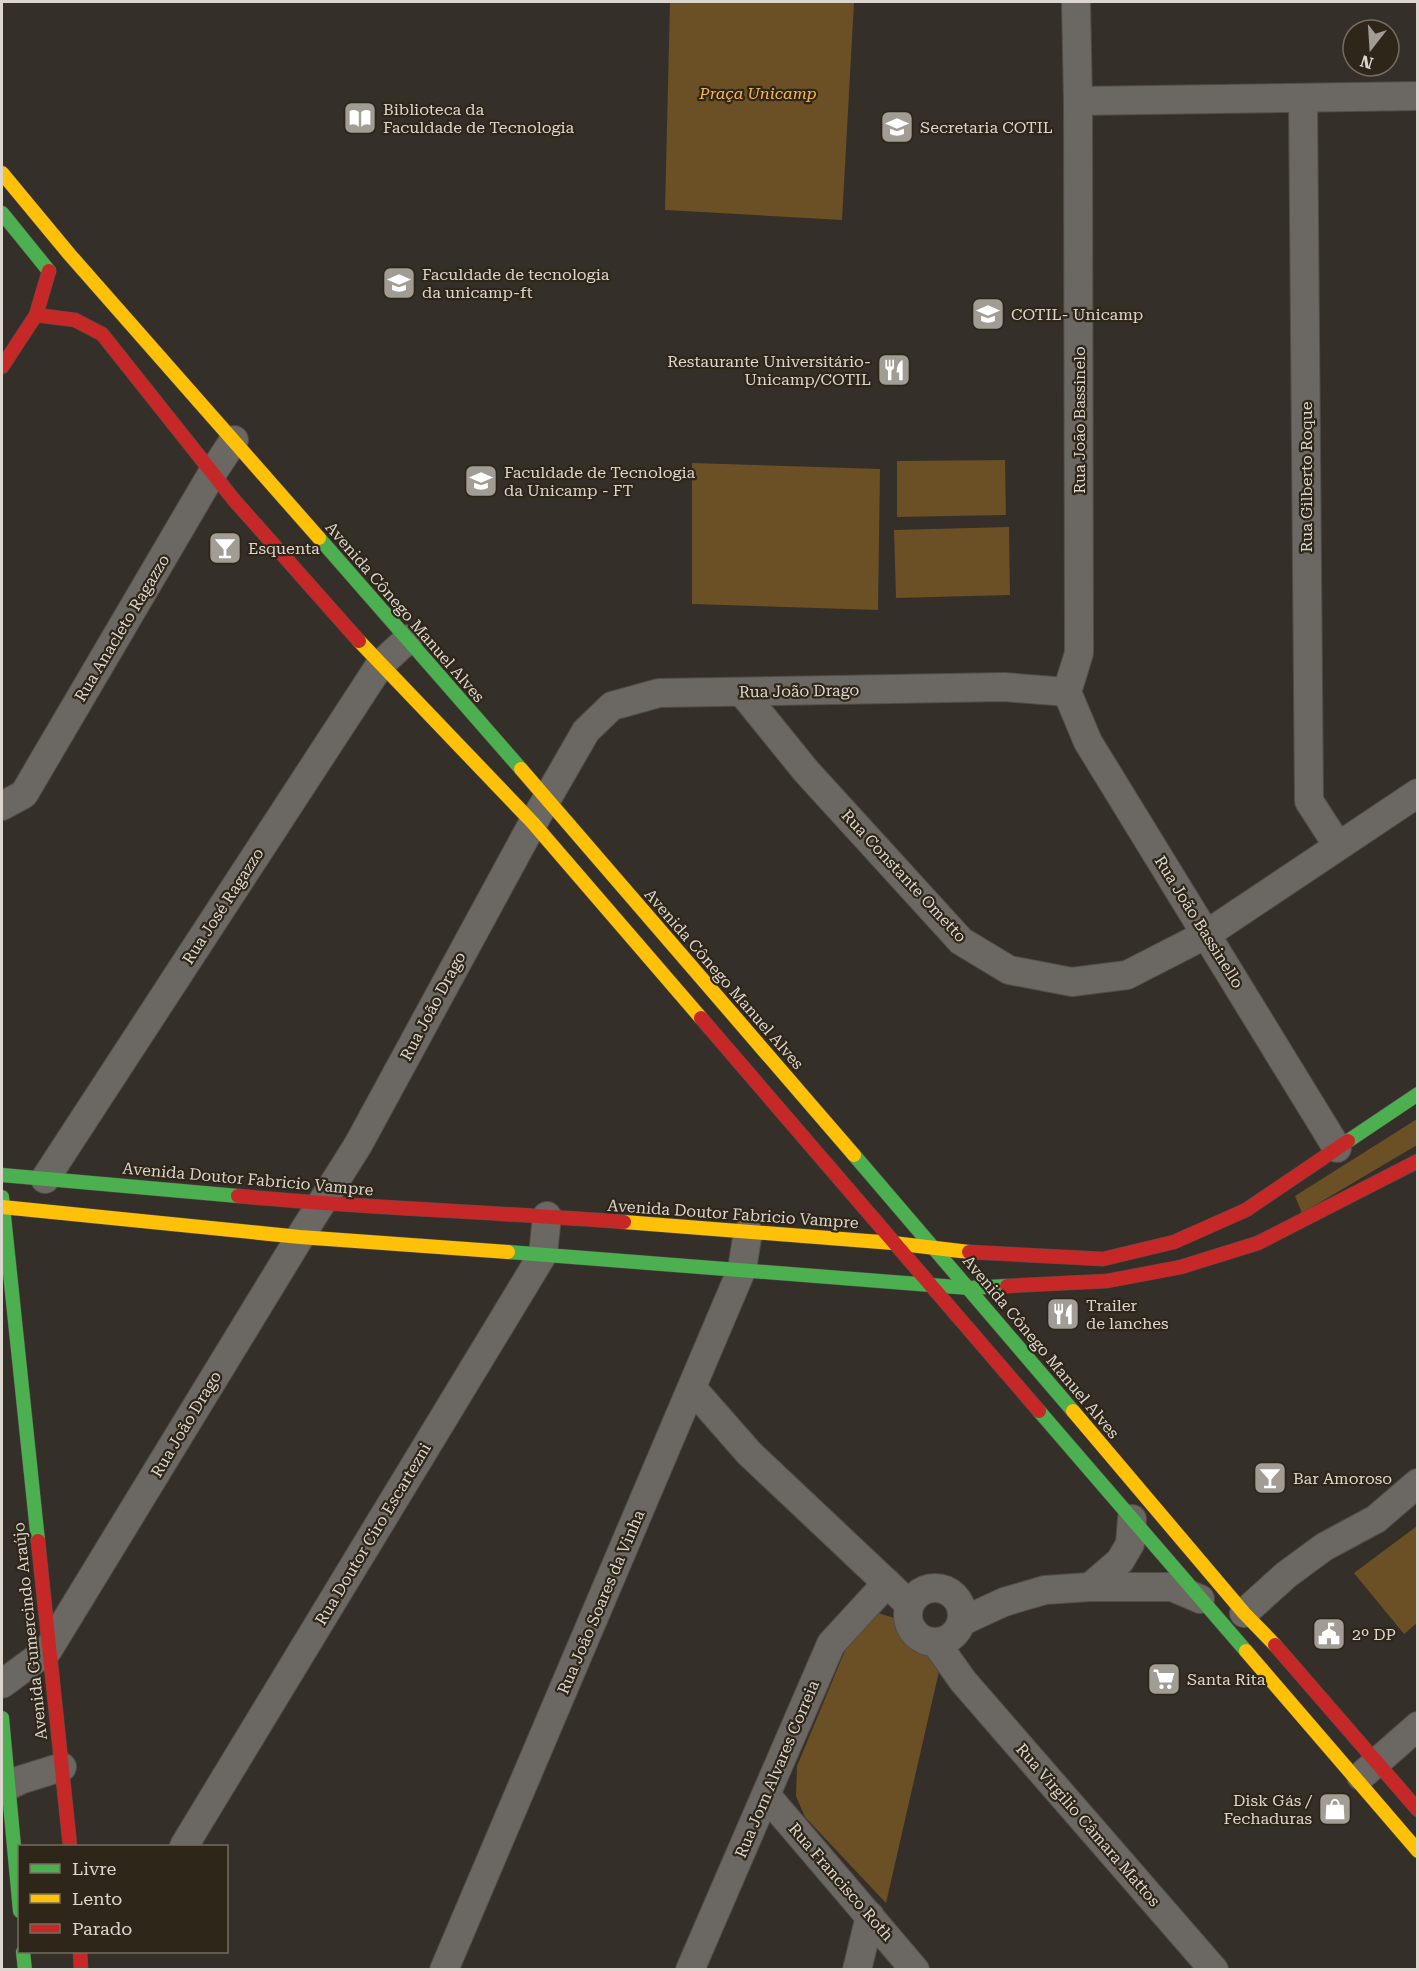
<svg xmlns="http://www.w3.org/2000/svg" width="1419" height="1971" viewBox="0 0 1419 1971" font-family="'Roboto Serif',serif">
<style>
.green{fill:#6b4f25}
.lines{fill:none;stroke-linecap:round;stroke-linejoin:round}
.street-casing{stroke:#524d47;stroke-width:30}
.fast-casing{stroke:#524d47;stroke-width:15}
.slow-casing{stroke:#524d47;stroke-width:15}
.jam-casing{stroke:#524d47;stroke-width:15}
.street{stroke:#6b6762;stroke-width:28}
.fast{stroke:#4caf50;stroke-width:14}
.slow{stroke:#ffc107;stroke-width:14}
.jam{stroke:#c62828;stroke-width:14}
.labels{text-anchor:middle;dominant-baseline:central;stroke-width:4.5;stroke-linejoin:round;paint-order:stroke}
.park-label{font-size:16px;font-style:italic;fill:#fdb64d;stroke:#2f261a}
.poi-label{font-size:16px;fill:#dcd6ce;stroke:#2f261a;text-anchor:start}
.street-label{font-size:16px;fill:#dcd6ce;stroke:#2f261a}
</style>
<rect width="100%" height="100%" fill="#342f29"/>
<g class="green">
<path d="M670,2H854L842,220L665,210Z"/>
<path d="M1005,460L1006,515L897,517V461Z"/>
<path d="M692,463L880,469L878,610L692,604Z"/>
<path d="M1009,527L1010,595L896,598L894,530Z"/>
<path d="M1417,1119V1145L1302,1213L1295,1196Z"/>
<path d="M1417,1526V1623L1404,1634L1354,1573Z"/>
<path d="M878,1613L901,1620L940,1667L886,1903L805,1817L796,1796L797,1766L859,1617Z"/>
</g>
<g class="lines">
<defs>
<g id="street">
<path d="M1303,99L1309,801L1338,846"/>
<path d="M1078,101L1418,96"/>
<path d="M742,692L806,771L961,941L1009,970L1072,982L1127,975L1207,934L1418,793"/>
<path d="M1067,692L1079,653L1078,101L1076,2"/>
<path d="M1067,692L1088,742L1337,1148"/>
<path d="M2,806L24,794L213,472L234,440"/>
<path d="M45,1179L380,665L408,639"/>
<path d="M692,1388L749,1453L909,1604"/>
<path d="M1090,1587L1120,1561L1130,1544L1132,1519"/>
<circle cx="935" cy="1615" r="27"/>
<path d="M1244,1613L1286,1575L1324,1547L1376,1519L1418,1483"/>
<path d="M963,1621L1004,1602L1045,1590L1090,1587H1172L1200,1599"/>
<path d="M936,1643L963,1681L1214,1970"/>
<path d="M2,1684L48,1650L300,1237L358,1145L533,823L586,731L612,706L659,693L1004,687L1067,692"/>
<path d="M1361,1776L1418,1726"/>
<path d="M2,1789L20,1780L62,1767"/>
<path d="M766,1795L915,1970"/>
<path d="M184,1846L543,1254L547,1216"/>
<path d="M444,1970L742,1269L748,1232"/>
<path d="M690,1970L831,1644L887,1583"/>
<path d="M857,1970L870,1916"/>
</g>
<g id="fast">
<path d="M2,213L49,271"/>
<path d="M319,538L521,769"/>
<path d="M1348,1141L1418,1094"/>
<path d="M854,1155L1073,1411"/>
<path d="M2,1175L238,1196"/>
<path d="M2,1197L38,1541"/>
<path d="M508,1252L969,1288L1007,1286"/>
<path d="M1039,1411L1246,1651"/>
<path d="M2,1718L20,1911"/>
<path d="M23,1952L25,1970"/>
</g>
<g id="slow">
<path d="M2,173L70,255L319,538"/>
<path d="M359,641L533,823L701,1018"/>
<path d="M521,769L854,1155"/>
<path d="M2,1207L300,1237L508,1252"/>
<path d="M624,1222L893,1243L969,1252"/>
<path d="M1073,1411L1244,1613L1275,1645"/>
<path d="M1246,1651L1418,1851"/>
</g>
<g id="jam">
<path d="M36,315L75,320L102,334L234,500L359,641"/>
<path d="M2,367L36,315L49,271"/>
<path d="M701,1018L1039,1411"/>
<path d="M238,1196C366,1208 495,1212 624,1222"/>
<path d="M969,1252L1103,1259L1174,1242L1246,1210L1348,1141"/>
<path d="M1007,1286L1107,1281L1181,1267L1258,1243L1418,1161"/>
<path d="M38,1541L70,1846"/>
<path d="M1275,1645L1418,1810"/>
<path d="M80,1952L81,1970"/>
</g>
</defs>
<use href="#street" class="street-casing"/>
<use href="#fast" class="fast-casing"/>
<use href="#slow" class="slow-casing"/>
<use href="#jam" class="jam-casing"/>
<use href="#street" class="street"/>
<use href="#fast" class="fast"/>
<use href="#slow" class="slow"/>
<use href="#jam" class="jam"/>
</g>
<defs>
<symbol id="library-square" viewBox="-11 -11 22 22"><rect x="-9" y="-9" width="18" height="18" rx="4" fill="#a19c94" stroke="#2f261a"/><path d="M-6-4Q-3-5.5-.7-3.5V5Q-3 3-6 4ZM6-4Q3-5.5 .7-3.5V5Q3 3 6 4Z" fill="#fff"/></symbol>
<symbol id="university-square" viewBox="-11 -11 22 22"><rect x="-9" y="-9" width="18" height="18" rx="4" fill="#a19c94" stroke="#2f261a"/><path d="M0-5L7-2L0 1L-7-2ZM-4 1L0 2.5L4 1V4Q0 6-4 4Z" fill="#fff"/></symbol>
<symbol id="restaurant-square" viewBox="-11 -11 22 22"><rect x="-9" y="-9" width="18" height="18" rx="4" fill="#a19c94" stroke="#2f261a"/><path d="M-5-6h1v4h1v-4h1v4h1v-4h1v5L-1.5 .5V6h-2V.5L-5-1ZM5-6V6H3V1.5H1.5Q1.5-4 5-6Z" fill="#fff"/></symbol>
<symbol id="bar-square" viewBox="-11 -11 22 22"><rect x="-9" y="-9" width="18" height="18" rx="4" fill="#a19c94" stroke="#2f261a"/><path d="M-6-5H6L.8 .8V4.5H3.5V6h-7V4.5H-.8V.8Z" fill="#fff"/></symbol>
<symbol id="civic-square" viewBox="-11 -11 22 22"><rect x="-9" y="-9" width="18" height="18" rx="4" fill="#a19c94" stroke="#2f261a"/><path d="M-.6-6.5H3V-4.5H.6V-3L4-1V1h2V6H-6V1h2V-1L-.6-3ZM-1.2 2.5V6h2.4V2.5Z" fill="#fff"/></symbol>
<symbol id="supermarket-square" viewBox="-11 -11 22 22"><rect x="-9" y="-9" width="18" height="18" rx="4" fill="#a19c94" stroke="#2f261a"/><path d="M-6-5.5h2.5l.6 2H6L4.5 2H-2.5L-4.4-4H-6ZM-1.5 3.2a1.3 1.3 0 1 0 .1 0ZM3 3.2a1.3 1.3 0 1 0 .1 0Z" fill="#fff"/></symbol>
<symbol id="shop-square" viewBox="-11 -11 22 22"><rect x="-9" y="-9" width="18" height="18" rx="4" fill="#a19c94" stroke="#2f261a"/><path d="M-5-2.5h2.3a2.7 3.5 0 0 1 5.4 0H5L5.5 6h-11ZM-1.5-2.5h3a1.5 2.3 0 0 0-3 0Z" fill="#fff"/></symbol>
</defs>
<g fill-rule="evenodd">
<use href="#library-square" x="341" y="99" width="38" height="38"/>
<use href="#university-square" x="878" y="108" width="38" height="38"/>
<use href="#university-square" x="380" y="264" width="38" height="38"/>
<use href="#university-square" x="969" y="295" width="38" height="38"/>
<use href="#restaurant-square" x="875" y="351" width="38" height="38"/>
<use href="#university-square" x="462" y="462" width="38" height="38"/>
<use href="#bar-square" x="206" y="529" width="38" height="38"/>
<use href="#restaurant-square" x="1044" y="1295" width="38" height="38"/>
<use href="#bar-square" x="1251" y="1459" width="38" height="38"/>
<use href="#civic-square" x="1310" y="1615" width="38" height="38"/>
<use href="#supermarket-square" x="1145" y="1660" width="38" height="38"/>
<use href="#shop-square" x="1316" y="1790" width="38" height="38"/>
</g>
<g class="labels">
<g class="park-label">
<text x="758" y="93">Praça Unicamp</text>
</g>
<g class="poi-label">
<text x="383" y="109">Biblioteca da<tspan x="383" dy="18">Faculdade de Tecnologia</tspan></text>
<text x="920" y="127">Secretaria COTIL</text>
<text x="422" y="274">Faculdade de tecnologia<tspan x="422" dy="18">da unicamp-ft</tspan></text>
<text x="1011" y="314">COTIL- Unicamp</text>
<text x="871" y="361" text-anchor="end">Restaurante Universitário-<tspan x="871" dy="18">Unicamp/COTIL</tspan></text>
<text x="504" y="472">Faculdade de Tecnologia<tspan x="504" dy="18">da Unicamp - FT</tspan></text>
<text x="248" y="548">Esquenta</text>
<text x="1086" y="1305">Trailer<tspan x="1086" dy="18">de lanches</tspan></text>
<text x="1293" y="1478">Bar Amoroso</text>
<text x="1352" y="1634">2º DP</text>
<text x="1187" y="1679">Santa Rita</text>
<text x="1312" y="1800" text-anchor="end">Disk Gás /<tspan x="1312" dy="18">Fechaduras</tspan></text>
</g>
<g class="street-label">
<text transform="translate(1079 420) rotate(-90)">Rua João Bassinelo</text>
<text transform="translate(1306 477) rotate(-90)">Rua Gilberto Roque</text>
<text transform="translate(405 612) rotate(49)">Avenida Cônego Manuel Alves</text>
<text transform="translate(122 628) rotate(-59)">Rua Anacleto Ragazzo</text>
<text transform="translate(799 691) rotate(-1)">Rua João Drago</text>
<text transform="translate(904 876) rotate(47)">Rua Constante Ometto</text>
<text transform="translate(223 906) rotate(-57)">Rua José Ragazzo</text>
<text transform="translate(1199 922) rotate(58)">Rua João Bassinello</text>
<text transform="translate(724 979) rotate(49)">Avenida Cônego Manuel Alves</text>
<text transform="translate(433 1006) rotate(-62)">Rua João Drago</text>
<text transform="translate(248 1179) rotate(5)">Avenida Doutor Fabricio Vampre</text>
<text transform="translate(733 1214) rotate(4)">Avenida Doutor Fabricio Vampre</text>
<text transform="translate(1041 1347) rotate(50)">Avenida Cônego Manuel Alves</text>
<text transform="translate(186 1424) rotate(-59)">Rua João Drago</text>
<text transform="translate(373 1534) rotate(-59)">Rua Doutor Ciro Escartezni</text>
<text transform="translate(601 1602) rotate(-67)">Rua João Soares da Vinha</text>
<text transform="translate(30 1631) rotate(-96)">Avenida Gumercindo Araújo</text>
<text transform="translate(777 1769) rotate(-67)">Rua Jorn Alvares Correia</text>
<text transform="translate(1088 1825) rotate(49)">Rua Virgilio Câmara Mattos</text>
<text transform="translate(841 1882) rotate(49)">Rua Francisco Roth</text>
</g>
</g>
<rect width="1419" height="1971" fill="none" stroke="#dcd6ce" stroke-width="6"/>
<rect x="18" y="1845" width="210" height="108" fill="#2f261a" stroke="#746c62" stroke-width="1.5"/>
<rect x="30" y="1864" width="30" height="9" fill="#4caf50" stroke="#746c62" stroke-width="1.5"/>
<text x="72" y="1875" font-size="18" fill="#dcd6ce">Livre</text>
<rect x="30" y="1894" width="30" height="9" fill="#ffc107" stroke="#746c62" stroke-width="1.5"/>
<text x="72" y="1905" font-size="18" fill="#dcd6ce">Lento</text>
<rect x="30" y="1924" width="30" height="9" fill="#c62828" stroke="#746c62" stroke-width="1.5"/>
<text x="72" y="1935" font-size="18" fill="#dcd6ce">Parado</text>
<g transform="translate(1371 48) rotate(197)"><circle r="28" fill="#2f261a" stroke="#746c62" stroke-width="1.5"/>
<path d="M0-4.5L10 22L0 15L-10 22Z" fill="#a19c94"/>
<text y="-9" font-size="16" font-weight="bold" text-anchor="middle" fill="#dcd6ce">N</text>
</g>
</svg>
